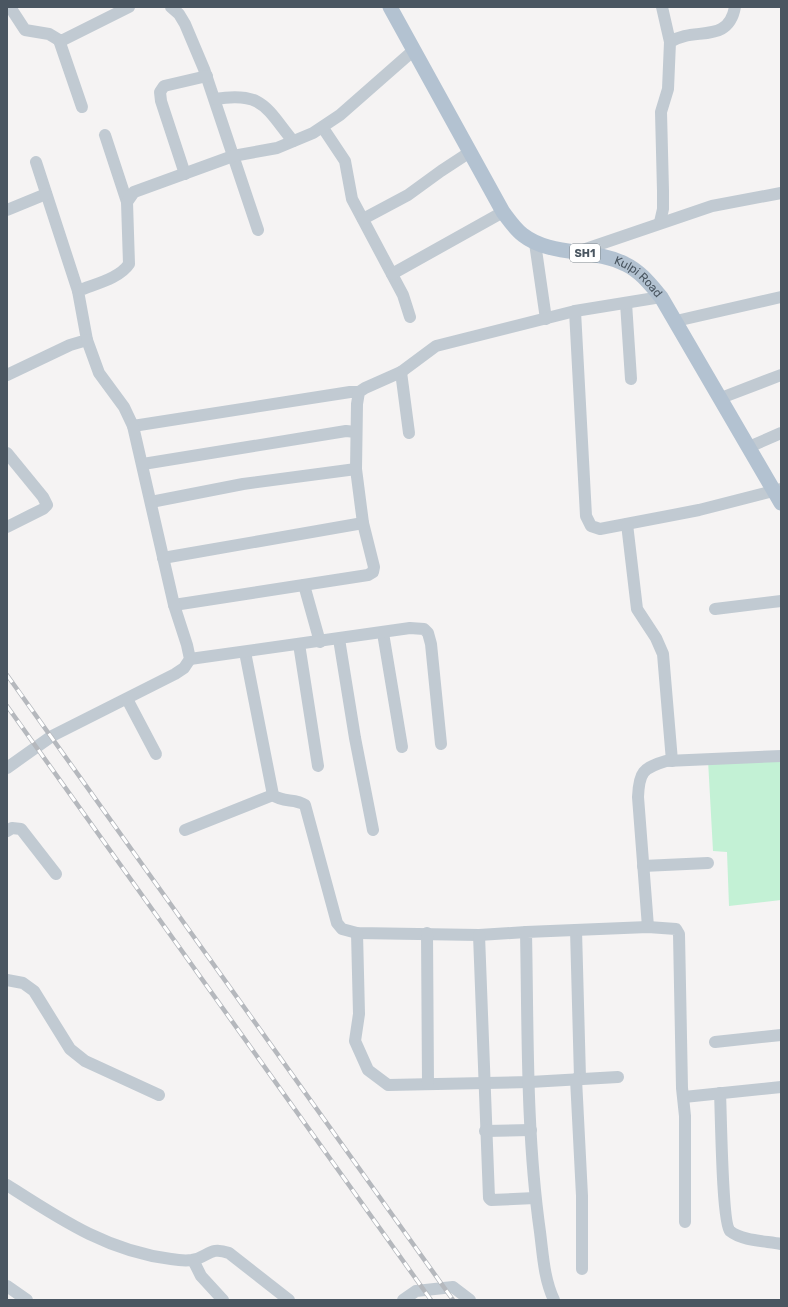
<svg xmlns="http://www.w3.org/2000/svg" width="788" height="1307" viewBox="0 0 788 1307" font-family="Rubik,sans-serif">
<style>
.green{fill:#c3f1d5}
.lines{fill:none;stroke-linecap:round;stroke-linejoin:round}
.minor{stroke:#c1cad2;stroke-width:12}
.major{stroke:#b3c2d1;stroke-width:15}
.rail-casing{stroke:#b5b8bd;stroke-width:4.5}
.rail{stroke:#fff;stroke-width:3;stroke-dasharray:9;stroke-linecap:butt}
.labels{text-anchor:middle;dominant-baseline:central;stroke-width:4;stroke-linejoin:round;paint-order:stroke}
.shield{fill:#fff;stroke:#808990;stroke-width:1}
.shield-label{font-size:11px;font-weight:bold;fill:#4a5661}
.street-label{font-size:12px;fill:#4a5661;stroke:#fff}
</style>
<rect width="100%" height="100%" fill="#f5f3f3"/>
<path class="green" d="M781,758V900L729,906L727,852L713,851L708,760Z"/>
<g class="lines">
<g class="minor">
<path d="M10,7L25,30L49,34L59,40H63L129,7"/>
<path d="M171,7L179,14L185,24L204,69L258,230"/>
<path d="M662,7L670,42"/>
<path d="M59,40L82,107"/>
<path d="M215,99C263,91 266,108 293,141"/>
<path d="M323,128L345,161L352,199L403,295L410,317"/>
<path d="M105,135L127,202"/>
<path d="M36,162L78,291"/>
<path d="M185,174L161,101L160,92L164,86L207,76"/>
<path d="M7,210L46,194"/>
<path d="M363,219L408,195L441,171L470,152"/>
<path d="M660,222L663,209V191L661,112L668,89L670,42C694,26 728,45 735,7"/>
<path d="M535,243L546,319"/>
<path d="M577,252L712,206L781,193"/>
<path d="M392,274L503,212"/>
<path d="M626,303L631,379"/>
<path d="M575,311L586,516L591,526L600,529L699,510L781,489"/>
<path d="M676,321L781,297"/>
<path d="M401,372L409,433"/>
<path d="M7,375L70,345L87,340L78,291C94,284 119,279 129,264L127,202L134,192L233,156L277,148L313,133L340,115L414,50"/>
<path d="M721,398L781,375"/>
<path d="M133,426L350,392H359"/>
<path d="M749,447L781,433"/>
<path d="M7,453L43,497L47,505L43,509L7,527"/>
<path d="M143,464L346,431L356,432"/>
<path d="M151,502L243,484L356,469"/>
<path d="M627,524L637,609L656,638L663,654L672,761"/>
<path d="M163,558L363,523"/>
<path d="M304,585L320,642"/>
<path d="M174,605L368,575L373,572L374,567L363,523L356,469L357,404L359,392L365,388L401,372L436,346L575,311L661,297"/>
<path d="M715,609L781,601"/>
<path d="M383,633L402,747"/>
<path d="M339,639L355,738L373,830"/>
<path d="M299,644L318,766"/>
<path d="M245,652L273,795C283,803 295,798 305,805L337,923L342,929L357,933L479,935L526,932"/>
<path d="M190,659L410,628L424,629L428,633L431,644L441,744"/>
<path d="M127,699L156,754"/>
<path d="M7,768L52,736L175,674L184,668L190,659L187,645L174,605L133,426L124,407L99,373L87,340"/>
<path d="M185,830L273,795"/>
<path d="M7,831L12,828L21,829L56,874"/>
<path d="M643,866L708,863"/>
<path d="M648,927L638,797C639,772 643,768 666,761L781,756"/>
<path d="M576,930L580,1078"/>
<path d="M357,933L359,1014L355,1041L368,1070L388,1085L530,1082L618,1077"/>
<path d="M427,933L428,1084"/>
<path d="M479,935L489,1198L491,1200L535,1198"/>
<path d="M7,980L23,983L34,991L70,1049L85,1061L159,1095"/>
<path d="M715,1042L781,1035"/>
<path d="M576,1079L582,1196V1269"/>
<path d="M720,1093C721,1111 722,1223 730,1231C742,1241 766,1241 781,1244"/>
<path d="M684,1097L781,1087"/>
<path d="M485,1131L531,1130"/>
<path d="M7,1185C60,1219 107,1251 171,1259C177,1260 185,1261 192,1260C209,1257 209,1246 229,1253L289,1300"/>
<path d="M193,1260L201,1276L223,1300"/>
<path d="M7,1286L27,1300"/>
<path d="M403,1300L416,1291L453,1287L470,1300"/>
<path d="M554,1300C544,1279 543,1255 540,1232C526,1133 528,1031 526,932L648,927L676,929L679,934L682,1088L685,1116V1222"/>
</g>
<path class="major" id="s1" d="M390,7L503,212C509,220 515,229 523,235C551,257 594,248 625,264C640,271 650,284 661,297L781,503"/>
<defs>
<g id="rail">
<path d="M7,675L453,1300"/>
<path d="M7,706L431,1300"/>
</g>
</defs>
<use href="#rail" class="rail-casing"/>
<use href="#rail" class="rail"/>
</g>
<g class="labels">
<rect class="shield" x="570" y="244" width="30" height="18" rx="3"/>
<g class="shield-label">
<text x="585" y="253">SH1</text>
</g>
<g class="street-label">
<text stroke="none"><textPath href="#s1" startOffset="390">Kulpi Road</textPath></text>
</g>
</g>
<rect width="788" height="1307" fill="none" stroke="#4a5661" stroke-width="16"/>
</svg>
